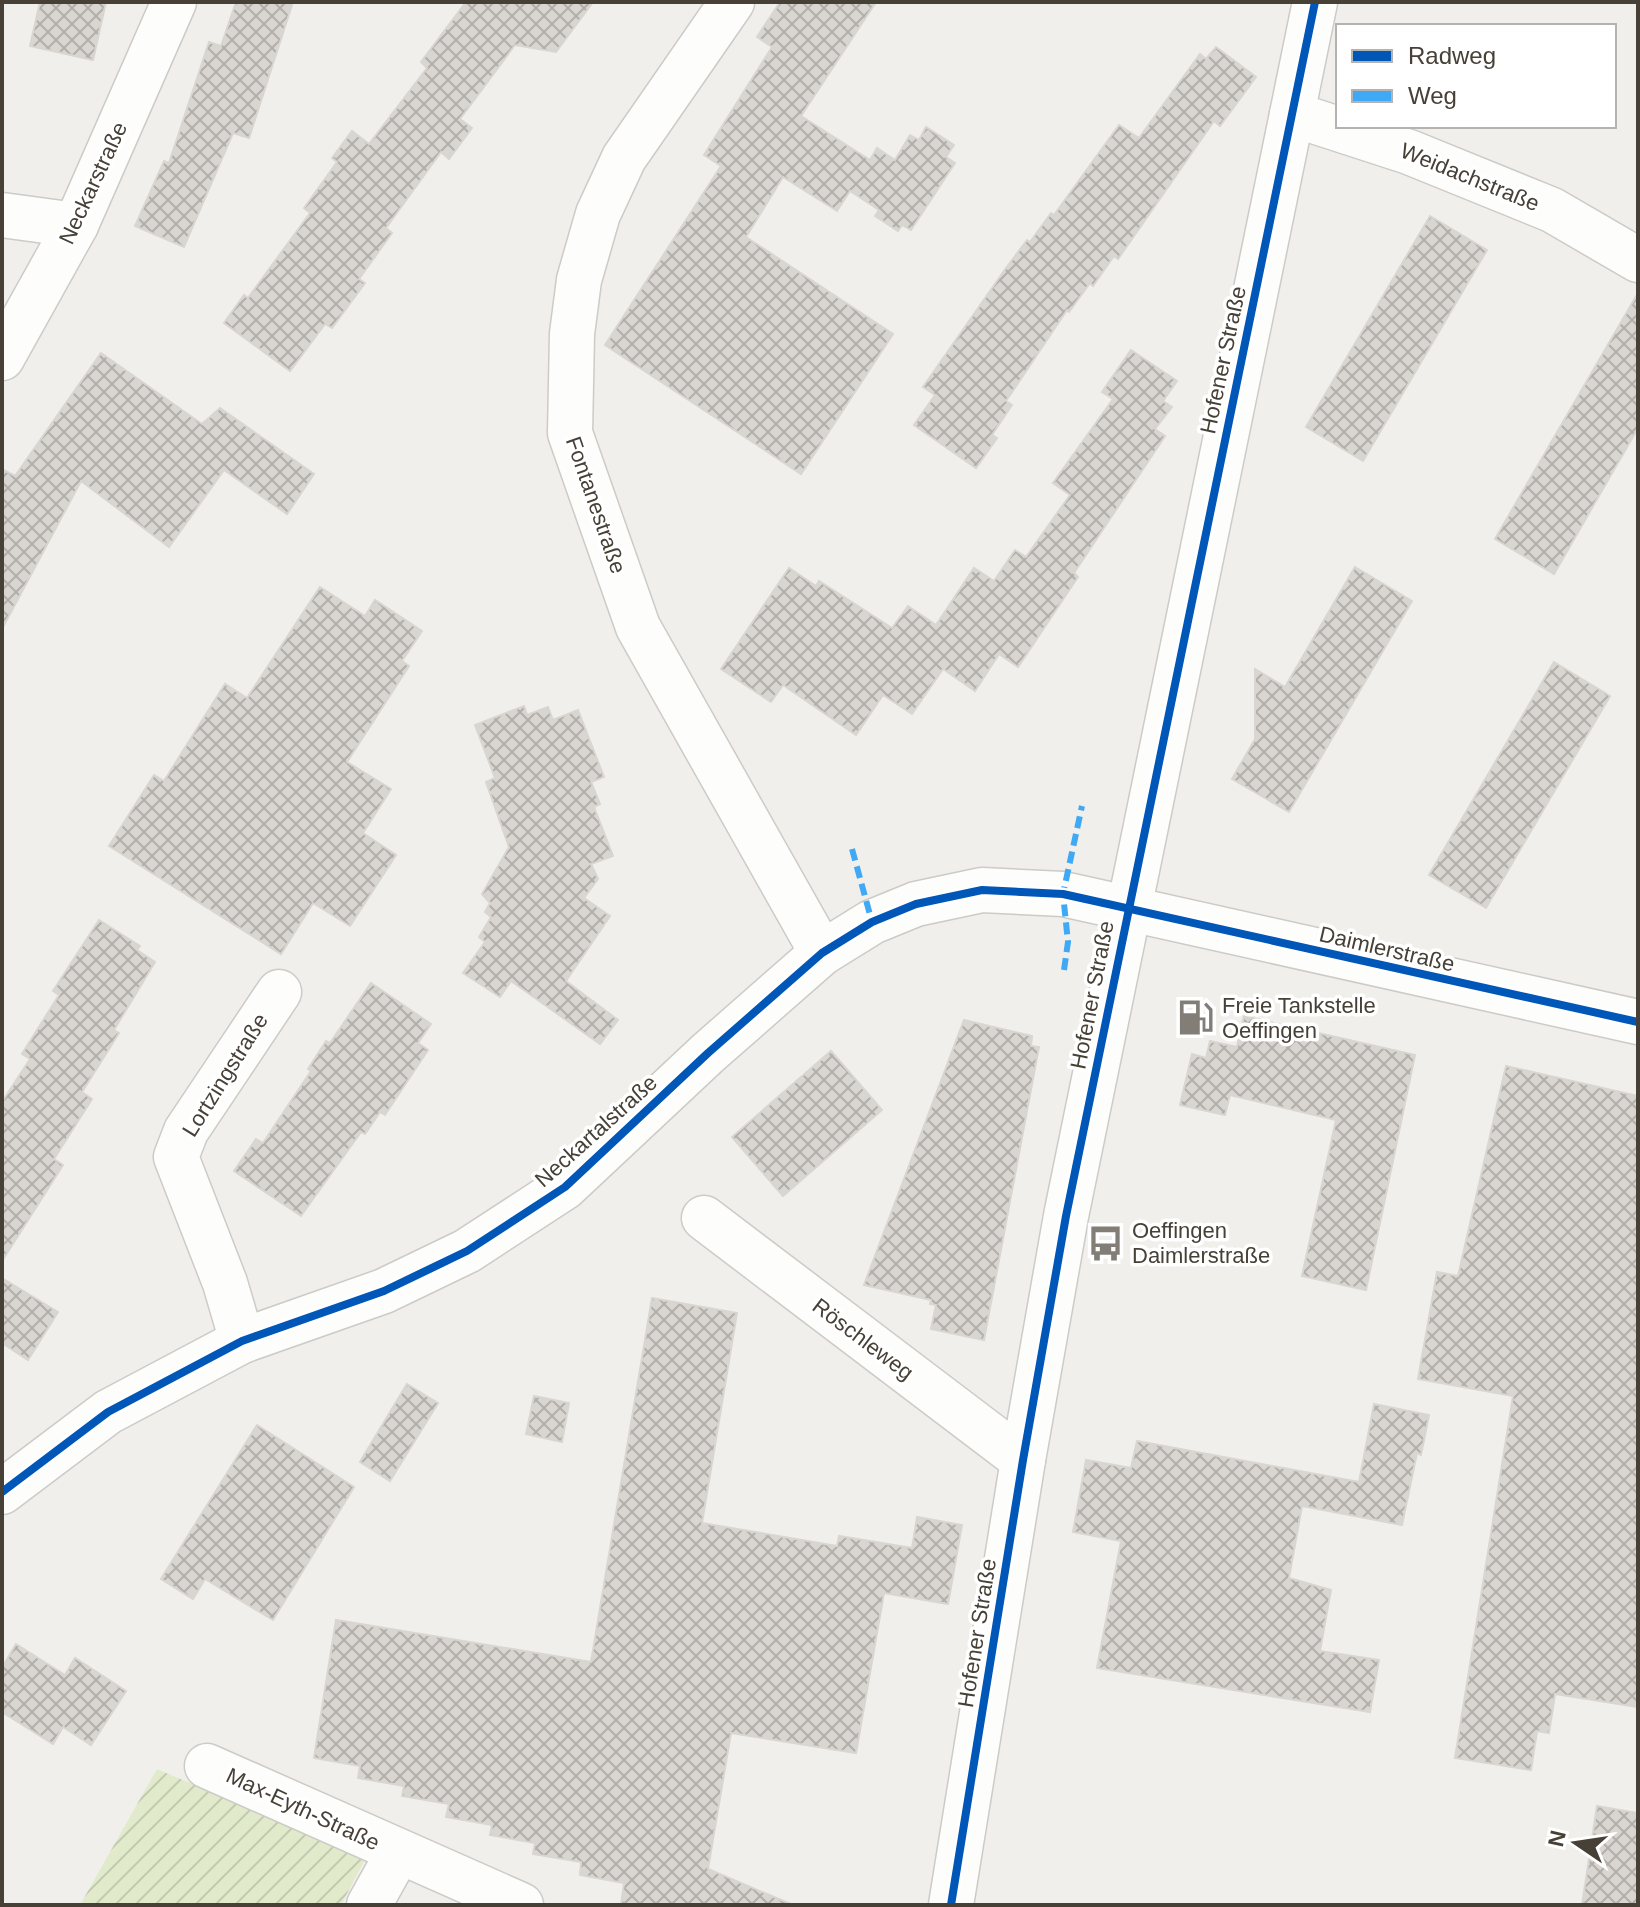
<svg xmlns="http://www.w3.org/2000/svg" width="1640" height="1907" viewBox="0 0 1640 1907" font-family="Helvetica,sans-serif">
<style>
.garden{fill:url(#garden-furrows)}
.building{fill:url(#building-cross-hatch);stroke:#d9d6d1;stroke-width:2}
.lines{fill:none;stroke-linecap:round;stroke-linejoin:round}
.minor-casing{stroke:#cdcbc7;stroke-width:47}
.minor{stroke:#fdfdfc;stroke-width:44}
.quiet{stroke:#3fa9f5;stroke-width:6;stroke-dasharray:12 6;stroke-linecap:butt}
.cycleway-casing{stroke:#fff;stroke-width:13}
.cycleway{stroke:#0057b8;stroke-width:8}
.labels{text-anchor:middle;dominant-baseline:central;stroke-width:7;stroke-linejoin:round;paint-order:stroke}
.street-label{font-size:22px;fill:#474037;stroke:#fff}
.poi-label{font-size:22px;fill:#474037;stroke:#fff;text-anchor:start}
</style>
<defs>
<pattern id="garden-furrows" width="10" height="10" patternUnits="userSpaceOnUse" patternTransform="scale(2)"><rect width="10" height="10" fill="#e1ebcc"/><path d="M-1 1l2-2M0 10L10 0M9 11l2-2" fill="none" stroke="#c2cbb0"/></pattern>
<pattern id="building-cross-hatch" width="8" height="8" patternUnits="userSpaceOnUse" patternTransform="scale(2)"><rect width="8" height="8" fill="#d9d6d2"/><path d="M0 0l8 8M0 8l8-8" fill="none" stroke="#b2afab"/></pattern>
</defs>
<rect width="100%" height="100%" fill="#f1efeb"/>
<path class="garden" d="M157,1769L366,1858L341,1905H80Z"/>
<g class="building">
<path d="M40,2H106L93,60L30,46Z"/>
<path d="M236,2H293L249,138L233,133L184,247L135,226L164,161L169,163L209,42L221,46Z"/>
<path d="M466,2H593L556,52L515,45L460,119L472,128L449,159L441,152L386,228L392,233L359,279L365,283L332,328L325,324L290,371L224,323L244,295L248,298L310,213L304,208L337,162L332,158L352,131L369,144L427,68L421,62Z"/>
<path d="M780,2H876L801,116L870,160L877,148L895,160L910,135L919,140L926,127L954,145L946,157L955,163L911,230L902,225L898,231L875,216L879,210L850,191L837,211L783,177L746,237L893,334L801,474L605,345L721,166L704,155L772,47L757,37Z"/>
<path d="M1216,47L1256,77L1220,126L1214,121L1118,259L1114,256L1093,286L1090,283L1069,312L1067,310L1006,401L1012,405L992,435L997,438L976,468L914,425L935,395L923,387L1006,268L1027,240L1030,242L1051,213L1054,215L1119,125L1139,138L1200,54L1206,59Z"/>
<path d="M1430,216L1487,250L1363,461L1306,427Z"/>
<path d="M1638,293V428L1554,574L1495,539Z"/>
<path d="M1131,350L1177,381L1163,401L1172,407L1155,429L1165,436L1074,573L1078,577L1018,667L999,654L975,691L943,669L912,714L883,695L856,735L783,685L771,702L721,669L789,568L816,586L819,581L892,628L908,606L936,625L974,568L994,581L1015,550L1026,557L1070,495L1053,483L1113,399L1102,392Z"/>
<path d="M101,353L202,424L220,408L314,474L287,514L224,470L169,547L81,481L2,629V469L15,476Z"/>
<path d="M1355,567L1412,601L1289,812L1232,779L1255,739V669L1285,687Z"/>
<path d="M320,587L365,616L375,600L422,631L402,661L409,666L347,762L391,789L363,833L396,855L350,926L313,903L281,954L109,846L154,775L164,781L225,684L247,698Z"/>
<path d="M1554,662L1610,696L1486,908L1429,875Z"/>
<path d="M524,706L527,715L548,707L553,720L578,710L604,777L591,782L600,804L594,807L613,856L591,864L598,879L584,898L610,916L566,981L618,1020L600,1044L511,981L500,997L463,973L485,942L479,937L491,917L485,912L490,903L482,894L509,847L486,782L495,778L475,725Z"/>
<path d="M99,920L140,946L137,950L155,962L114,1030L119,1033L82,1092L92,1099L54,1159L63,1165L2,1261V1102L30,1059L22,1054L59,995L53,991Z"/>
<path d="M371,983L431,1024L418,1043L428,1050L385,1115L380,1112L365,1134L361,1132L301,1216L234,1171L256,1139L263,1143L311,1071L308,1069L326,1041L330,1043Z"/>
<path d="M1244,1016L1415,1055L1366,1290L1302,1276L1336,1120L1230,1095L1225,1115L1180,1105L1192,1054L1206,1058L1210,1041L1237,1047Z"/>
<path d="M964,1020L1032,1036L1031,1046L1039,1047L984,1340L931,1329L936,1305L930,1304L931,1300L864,1285Z"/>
<path d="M831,1051L882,1110L783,1196L732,1137Z"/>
<path d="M1506,1066L1638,1096V1707L1555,1694L1549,1733L1537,1731L1531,1770L1455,1758L1513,1396L1418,1379L1437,1272L1458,1276Z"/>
<path d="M2,1278L58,1312L28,1360L2,1343Z"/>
<path d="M652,1298L737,1313L702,1523L837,1546L839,1536L912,1548L917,1517L962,1525L948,1604L884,1593L856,1753L731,1733L708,1869L793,1905H621L624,1883L580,1875L581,1862L533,1854L535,1843L490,1835L492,1825L446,1817L449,1804L402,1796L404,1786L358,1778L360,1766L314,1758L336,1620L591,1662Z"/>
<path d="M407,1384L438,1403L390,1481L360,1462Z"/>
<path d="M534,1396L569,1403L562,1442L526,1434Z"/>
<path d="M1374,1404L1429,1415L1421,1455L1417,1453L1402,1525L1302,1506L1289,1578L1331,1590L1320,1651L1379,1660L1370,1712L1097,1668L1121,1541L1073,1532L1086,1460L1131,1468L1137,1441L1359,1482Z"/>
<path d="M257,1425L354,1487L273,1620L205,1579L193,1599L161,1579Z"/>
<path d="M16,1644L65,1675L75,1658L126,1691L91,1745L63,1727L53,1744L2,1712V1668Z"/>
<path d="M1597,1806L1638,1813V1905H1582Z"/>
</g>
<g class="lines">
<defs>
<g id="minor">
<path d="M732,2L624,158L598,214L579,280L572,334L570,433L638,627L822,953"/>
<path d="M1292,114L1409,152L1552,210L1638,260"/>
<path d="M2,215L76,225"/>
<path d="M2,358L76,225L174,2"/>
<path d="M704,1218L1023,1460"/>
<path d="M242,1341L225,1283L176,1157L186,1131L279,992"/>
<path d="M2,1492L108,1412L242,1341L384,1291L467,1251L565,1187L708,1053L822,953L872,922L916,904L982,890L1063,894L1638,1022"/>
<path d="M207,1766L521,1905"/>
<path d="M369,1905L398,1853"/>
<path d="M951,1905L1023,1460L1066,1216L1315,2"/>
</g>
</defs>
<use href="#minor" class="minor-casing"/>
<use href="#minor" class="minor"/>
<g class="quiet">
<path d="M852,849L872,922"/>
<path d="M1064,970L1068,942L1063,894L1082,806"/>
</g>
<defs>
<g id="cycleway">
<path d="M2,1492L108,1412L242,1341L384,1291L467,1251L565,1187L708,1053L822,953L872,922L916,904L982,890L1063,894L1638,1022"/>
<path d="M951,1905L1023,1460L1066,1216L1315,2"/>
</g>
</defs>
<use href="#cycleway" class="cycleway-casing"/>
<use href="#cycleway" class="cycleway"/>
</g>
<defs>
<symbol id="fuel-bare" viewBox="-9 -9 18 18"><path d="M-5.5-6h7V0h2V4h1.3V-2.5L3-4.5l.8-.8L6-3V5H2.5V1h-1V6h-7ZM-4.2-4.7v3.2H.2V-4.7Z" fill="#827d76" stroke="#fff" stroke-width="2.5" paint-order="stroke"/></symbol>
<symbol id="bus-bare" viewBox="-9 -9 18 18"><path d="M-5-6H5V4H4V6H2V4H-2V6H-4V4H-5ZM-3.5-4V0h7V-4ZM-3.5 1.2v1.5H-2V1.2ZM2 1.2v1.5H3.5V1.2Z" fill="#827d76" stroke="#fff" stroke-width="2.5" paint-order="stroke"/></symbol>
</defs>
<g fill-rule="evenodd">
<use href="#fuel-bare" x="1170" y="992" width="51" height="51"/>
<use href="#bus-bare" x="1080" y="1218" width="51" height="51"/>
</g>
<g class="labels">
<g class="street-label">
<text transform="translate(1470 177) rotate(22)">Weidachstraße</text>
<text transform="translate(93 183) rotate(-65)">Neckarstraße</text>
<text transform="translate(1223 360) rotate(-78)">Hofener Straße</text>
<text transform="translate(596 505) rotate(71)">Fontanestraße</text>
<text transform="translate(1387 949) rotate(13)">Daimlerstraße</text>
<text transform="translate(1092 995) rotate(-79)">Hofener Straße</text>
<text transform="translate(225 1075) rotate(-58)">Lortzingstraße</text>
<text transform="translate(596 1131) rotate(-42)">Neckartalstraße</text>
<text transform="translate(863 1339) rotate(37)">Röschleweg</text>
<text transform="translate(977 1633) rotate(-81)">Hofener Straße</text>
<text transform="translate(303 1809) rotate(25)">Max-Eyth-Straße</text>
</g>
<g class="poi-label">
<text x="1222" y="1005">Freie Tankstelle<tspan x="1222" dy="25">Oeffingen</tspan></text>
<text x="1132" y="1230">Oeffingen<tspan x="1132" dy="25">Daimlerstraße</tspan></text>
</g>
</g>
<rect width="1640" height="1907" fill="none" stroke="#474037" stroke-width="8"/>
<rect x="1336" y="24" width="280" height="104" fill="#ffffff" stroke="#b5b3af" stroke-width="2"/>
<rect x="1352" y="50" width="40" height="12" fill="#0057b8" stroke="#b5b3af" stroke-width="2"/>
<text x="1408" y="64" font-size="24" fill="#474037">Radweg</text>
<rect x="1352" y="90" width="40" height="12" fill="#3fa9f5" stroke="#b5b3af" stroke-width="2"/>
<text x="1408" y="104" font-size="24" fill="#474037">Weg</text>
<g transform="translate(1576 1843) rotate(283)" stroke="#ffffff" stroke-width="6" paint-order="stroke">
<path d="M0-6L14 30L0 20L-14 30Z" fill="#474037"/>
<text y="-12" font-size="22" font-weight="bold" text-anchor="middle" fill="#474037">N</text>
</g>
</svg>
